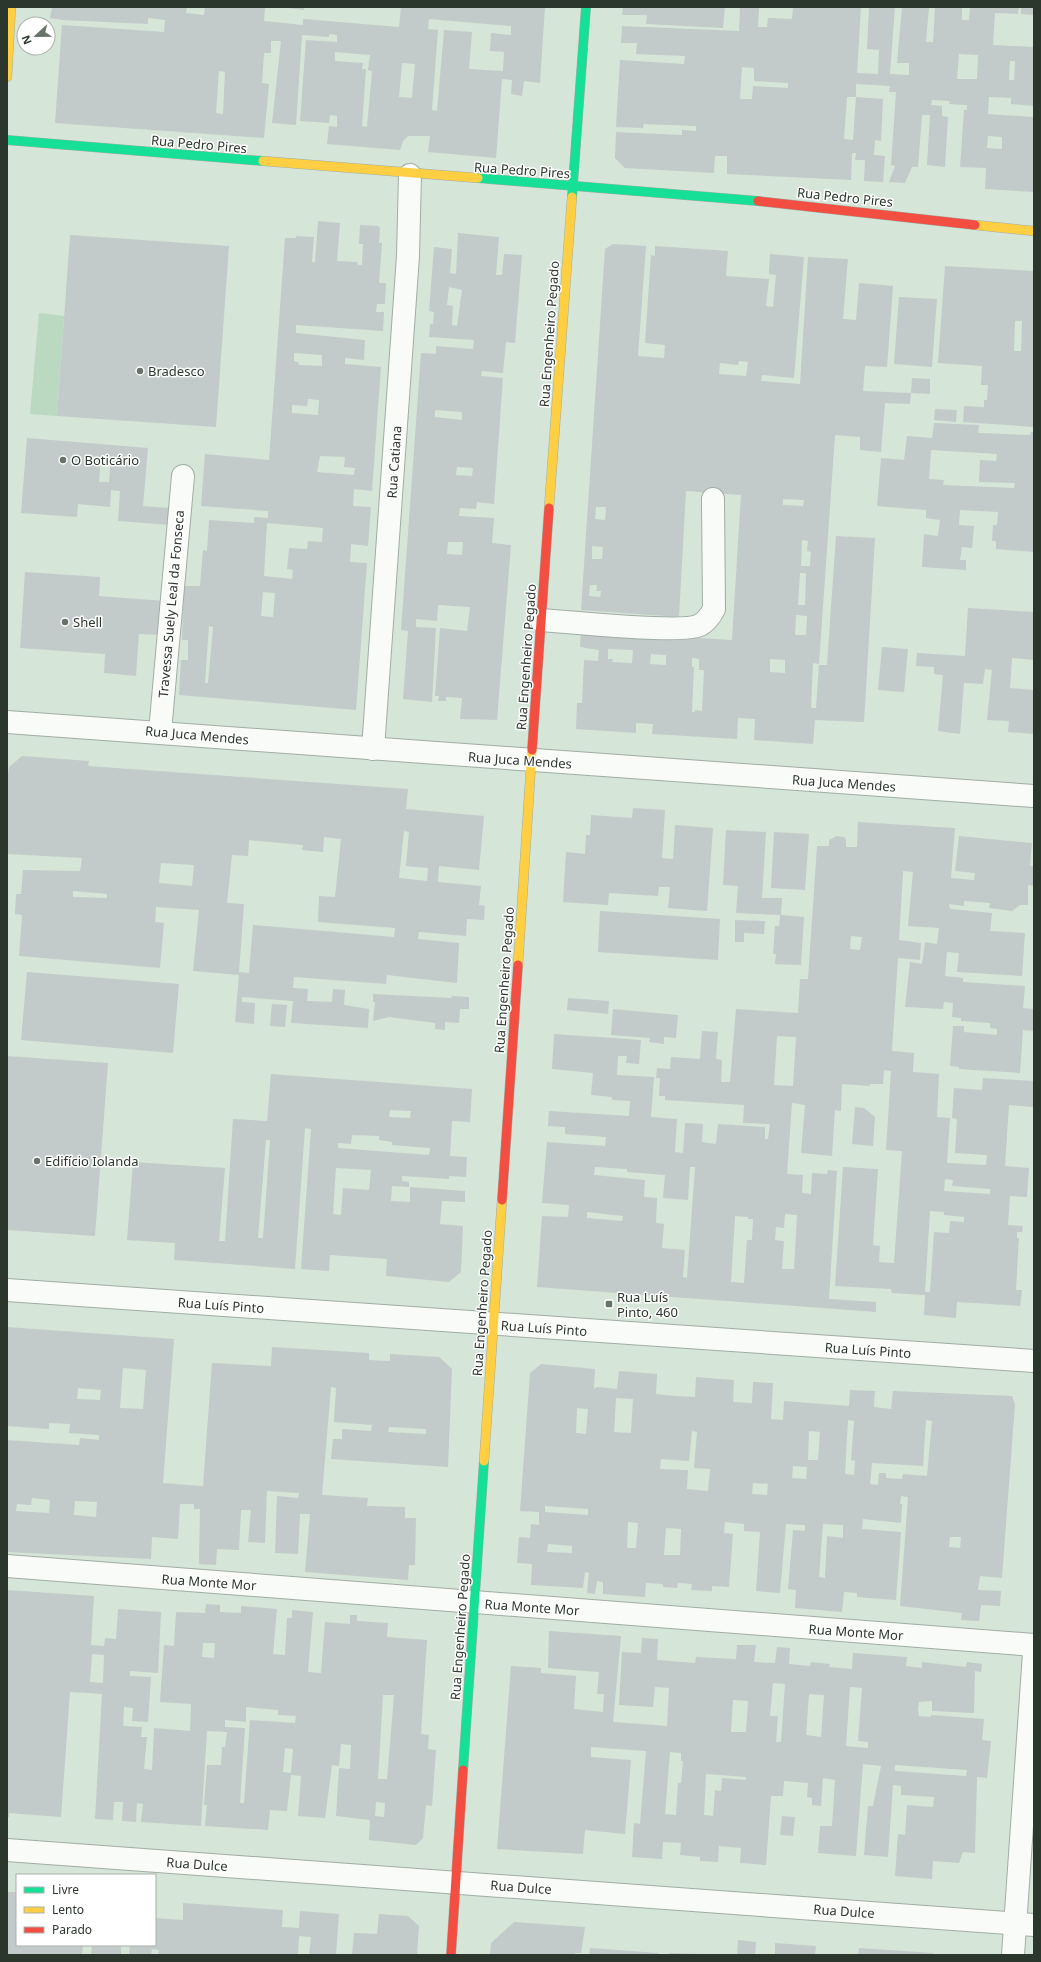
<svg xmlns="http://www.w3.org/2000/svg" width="1041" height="1962" viewBox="0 0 1041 1962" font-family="'Noto Sans',sans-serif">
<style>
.green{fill:#bad9c0}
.building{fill:#c3caca;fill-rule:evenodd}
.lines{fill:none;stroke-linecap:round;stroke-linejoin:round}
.street-casing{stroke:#a1ada3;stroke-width:24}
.fast-casing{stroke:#a1ada3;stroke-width:10}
.slow-casing{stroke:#a1ada3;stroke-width:10}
.jam-casing{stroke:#a1ada3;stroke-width:10}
.street{stroke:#f9fbf9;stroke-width:22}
.fast{stroke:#16e098;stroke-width:9}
.slow{stroke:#ffcf43;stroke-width:9}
.jam{stroke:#f24e42;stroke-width:9}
.poi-dot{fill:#667369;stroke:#fff;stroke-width:1.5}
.labels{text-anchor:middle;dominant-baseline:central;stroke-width:3;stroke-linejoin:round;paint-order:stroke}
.street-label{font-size:13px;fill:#2b362d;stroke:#fff}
.poi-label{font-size:13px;fill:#2b362d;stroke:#fff;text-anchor:start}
</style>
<rect width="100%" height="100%" fill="#d5e5d8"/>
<path class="green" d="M39,313L64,316L57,416L30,414Z"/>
<g class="building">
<path d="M52,7H187L186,13L204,15L205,7H265L264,21L303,25V19L399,27L401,7H545L540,83L524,81L522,96L511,94L512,80L502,79L496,158L428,152L430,136H408L403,141L400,150L327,144L329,126L337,127V116L330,115L329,123L300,121L306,40L337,42V35L329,34V37L302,35L296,125L272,123L281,41H271V53H264L262,83L269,84L264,138L55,123L62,25L164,32L165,20L148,18V24L62,20L50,18ZM429,19L511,26V35L491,33L490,51L504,52L503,71L469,69L472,32L444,30L437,111L432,110L438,30L428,29ZM335,52L370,55L368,70L372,71L367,127L362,126L366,69H362L363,63L335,61ZM402,63L415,64L412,98L399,97ZM219,71L225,72L223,114L216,113Z"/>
<path d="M280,7H304V10Z"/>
<path d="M623,7H725L723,28L646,24L647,15H622Z"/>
<path d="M740,7H759L758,27H767L768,18L792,19L793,7H861L857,73L878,74L879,50L867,49L869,7H895L890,74L909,75V63H897L902,7H929L926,42H933L935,7H962V20H969L970,7H1019L1018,14L995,13L993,45L1034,47V106L1011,104V98L989,97L988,114L1034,117V192L985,189L986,168L960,167L964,110H967V105L949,104L950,101L932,100L931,105L942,106V116L948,117L945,167L927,165L930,115H922L918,167H912L905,183L889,182L895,166L891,165L896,92H889L890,86L856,84V97H847L844,139L853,140L856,97L883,99L881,141L875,140L874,155L885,156L883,182L864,181L865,160H855L856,153H852L851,180L727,174V156H715L714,173L625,168L615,158L616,132L682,135V130L696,131V126L644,124L643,128L616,127L620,60L684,64L685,56L636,54L637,43H621L622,26L739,31ZM959,54L978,55L977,79H957ZM1010,61H1015L1014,80H1009ZM742,67L754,68V81L788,83V88L753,86L752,99H740ZM988,136L1002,137V149L987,148Z"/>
<path d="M1021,7H1034V15L1021,14Z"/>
<path d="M318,221L340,223L337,261L357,262L358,265H362L363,244H359L360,225L378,226L380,228L379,243H382L379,283H386L385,304H377L376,312H384L383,331L296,325V333L365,340L364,360L345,358V364L381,367L372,491L354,489L353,506L371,507L368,546L351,544L350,562L367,563L356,710L179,695L181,660H188V640H182L184,586H200L203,550L207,551L209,520L254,523V517L268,518V511L201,506L205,454L269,460L285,238H296V236L314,237L312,262H315ZM294,353L322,355V366L299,365L298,362L294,361ZM308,399L319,400L318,415L292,413V405L307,406ZM320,456L345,457L344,467L355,468L354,475L317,472ZM267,523L323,528L322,542L308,541L307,549L289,548L287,569L293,570L292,579L264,576ZM263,592L275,593L273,617L261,616ZM209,626L213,627L208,683H205Z"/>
<path d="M458,233L499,237L496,275H502L504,254L522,255L515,343L506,342L503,373L482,371L481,376L503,378L494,504L477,502L476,509L460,508L459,516L494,518L492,543L511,545L497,720L460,719L462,698L446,697V701H438L439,696H435L440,628L467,631L470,607L438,605L437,621L416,619V627L436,628L432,702L403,699L408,631L401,630L421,353L436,354V346L473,349L474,340L429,337L430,324H433L434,312L429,311L434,247L452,249L450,273L456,274ZM449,287L462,290L457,326L452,325L453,306L447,305ZM435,410L462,412V420L435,417ZM457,467L473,468L472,476L456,475ZM448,542H463L462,555L447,554Z"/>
<path d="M70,235L229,246L216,427L57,416Z"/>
<path d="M613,244L646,246L638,356L664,358L665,345L645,343L651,255L655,256V246L728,251L726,276L769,279L766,306L773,307L776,275L769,274L770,254L804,257L794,378L762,375L761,381L800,384L808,257L848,259L843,319L856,320L859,283L893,286L887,367L865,366L863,391L911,393L910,404L885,403L881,452L860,450V437L835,435L819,664L813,663L811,708H816L819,665H827L836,536L875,538L864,722L815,720L813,744L754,740L755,719L738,718L737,739L652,734L653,724L636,723V733L576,729L577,703H582L584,660L598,661L599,650L580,647L581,631L732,640L741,495L686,491L679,617L581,610L605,249ZM739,361L748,362L746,376L719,374L720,363L738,365ZM783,499L804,500L803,506L783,505ZM596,507H606L605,520L595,519ZM802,540L808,541L807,551L811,552L810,566H801ZM592,546L603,547L602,559H592ZM800,573H806L805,605H798ZM590,585H597L596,591H601L600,597L589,596ZM796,615L807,616L806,635H795ZM608,649L633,650L632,663L612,662L613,659H608ZM651,654L666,655V665L650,664ZM692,658L699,659V670H704L702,711L695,710V712H692L694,667H692ZM770,659L785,660V673L770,672Z"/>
<path d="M945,266L1034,271V427L963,422L964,406L984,407V400H987L988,385H981L982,366L938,363ZM1015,321H1022L1021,351H1014Z"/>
<path d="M899,297L937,299L932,367L894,364Z"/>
<path d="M912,378L930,379V394L911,393Z"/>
<path d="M935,409L957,410L956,422L934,420Z"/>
<path d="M934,423L979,425L978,433L1030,435L1031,432H1034V552L996,549V541H992L993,525H997L998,512L960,510L959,525L974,526L972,548L962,547L960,560H966V570L922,567L924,534L938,536L940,520L926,518V510L877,506L881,458L904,460L907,436L932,438ZM931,450L997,454L996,461L980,460L979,482L1015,483L1014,488L943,485L944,480L929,479Z"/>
<path d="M27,438L148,448L143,506L169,508L172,512L170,525L118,521L120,491L111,490L110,507L78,504L77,517L21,513ZM101,456H111L109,482H99Z"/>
<path d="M25,572L100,577L99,596L165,601L162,635L139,634L136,676L104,673L105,654L20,648Z"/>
<path d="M968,608L1034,612V660L1012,658L1010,688L1034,690V734L1008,732L1009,721L987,720L992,670L985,669L983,684L964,683L960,734L938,731L943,675L934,674V667L916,666L917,653L965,656Z"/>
<path d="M882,647L908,649L904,692L878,690Z"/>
<path d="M22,756L89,761L88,766L408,789L406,809L484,816L479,870L439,866L438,882L481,886L479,905L485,906L484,920L467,919L466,936L419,932L418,939L459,943L457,983L387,975L386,984L294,977L293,988L308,989L307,1001L332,1002L333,989L345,990L344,1005L369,1009L368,1028L291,1023L293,1001L242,997V1002L255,1003L254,1024L235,1022L239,975L193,971L199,910L156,907L155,922L164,923L160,968L19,956L22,915L15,914L16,894H21L23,870L80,871L82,858L7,854V783L9,767ZM404,831L409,832L406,866L428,868L427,881L399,878ZM324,837L341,839L335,897L319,896L318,922L395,928L394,937L253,925L249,973L239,972L244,904L227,903L232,855L248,856L249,840L303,845L302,850L323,852ZM161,863L194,865L192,886L159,883ZM73,891L107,894V898L73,897Z"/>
<path d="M633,808L665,810L662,858L673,859L675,825L713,828L707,911L668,908L670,887H659L658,896L609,893L608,905L563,902L566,852L585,854L586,835H590L591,815L632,818Z"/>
<path d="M858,822L955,828L951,878L974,880L975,873L955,871L959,836L1032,843L1030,866H1034V886L1028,885V905H1020L1012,911L989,908L990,903L964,901V906L949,904L950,909L992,913L990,931L1025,933L1022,976L957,972L959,953L947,952L945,976L963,978V982L1025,986L1023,1008L1034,1009V1031L1023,1030L1020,1073L959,1069V1067L950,1066L953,1026H964V1032L997,1035V1029L990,1028V1023L961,1021V1018L952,1017L953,1003L944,1002L943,1009L905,1007L910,962L922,964L925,942L937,944L939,928L908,926L913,872L903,871L899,940L921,943L920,960L898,958L892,1051L914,1053L913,1072L939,1074L937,1117L950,1118L947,1163L986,1165L987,1155L955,1153L957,1119L952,1118L954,1088L982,1090L983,1078L1034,1081L1033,1107L1009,1105L1005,1166L1029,1168L1027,1197L1010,1196L1008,1225L1023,1226L1022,1232H1017V1238H1019L1016,1290H1022L1020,1306L957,1302L956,1318L924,1315L925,1295L892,1293L891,1289L835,1286L843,1167L878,1169L873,1245L880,1246L879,1262L894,1263L902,1151L886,1150L891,1071L884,1070L883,1084H870V1086L842,1084L841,1111L835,1110L832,1156L801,1153L805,1105L792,1103L787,1174L803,1175L802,1193L811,1194L812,1173L827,1174L828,1170L837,1171L829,1299L876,1302V1312L537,1287L542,1216L568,1217L569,1205L542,1203L547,1142L605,1146L606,1137L565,1134V1127L548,1126L549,1111L629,1116L630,1101L612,1100V1097L591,1095L593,1073L552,1069L554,1034L641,1040L639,1064L626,1063L627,1056H618L617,1075L654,1077L651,1117L677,1119L675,1152L683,1153L685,1123L703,1124L702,1142L716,1144L718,1124L765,1127V1139H768L770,1124L743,1123L744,1105L665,1100V1096H659L660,1078H656L657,1068L670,1069L671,1057L700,1059L702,1031L718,1032L716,1059L722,1060L721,1082H730L736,1009L798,1013L800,979H808L817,846H829V840L837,836L844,837L846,840V847H857ZM851,936L862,937L860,950L850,949ZM777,1036L796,1037L793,1086L774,1085ZM595,1167L627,1169V1172L665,1175L663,1198L688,1200L690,1167H695L687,1278L683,1277L685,1250L662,1248L664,1224L656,1223L657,1198L644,1197L645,1180L594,1175ZM945,1179L953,1180L952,1186L990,1189V1194L944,1191ZM930,1211L944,1212V1215L964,1217V1222L950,1221L949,1233L934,1232L930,1292H925ZM587,1212L623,1216L622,1221L587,1218ZM785,1214L797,1215L794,1269H782L784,1241L775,1240L776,1227L784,1228ZM735,1216L748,1217V1219H753L752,1240H747L744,1283L731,1282Z"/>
<path d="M726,830L766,832L762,898H782L781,915L804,917L801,965L775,964L776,954H773L775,926H779L780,915L736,913L738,886L723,885Z"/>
<path d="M774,832L809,834L805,890L771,888Z"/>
<path d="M600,911L720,919L718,960L598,952Z"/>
<path d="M735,920L765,921L764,934L744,933V942H735Z"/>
<path d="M27,972L179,984L173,1053L21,1040Z"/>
<path d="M373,994L452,998L451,996L469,997V1009H460L459,1023L445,1022V1030L435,1029V1023L389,1017L373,1021L375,1002H373Z"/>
<path d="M568,998L609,1001L608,1014L567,1010Z"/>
<path d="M272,1004L287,1005L285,1027L270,1026Z"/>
<path d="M613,1009L678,1015L676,1038L664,1037V1044L649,1042L650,1038L611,1035Z"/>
<path d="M7,1056L108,1063L95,1236L7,1230Z"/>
<path d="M271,1074L472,1089L470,1122L452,1121L450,1156L467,1157L466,1177L449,1176V1179L402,1176V1181L409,1182V1187L392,1186L391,1201L410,1202V1187L465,1191V1202L442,1201L440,1224L463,1226L461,1272L449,1282L386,1276L387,1259L330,1255L329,1271L301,1269L311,1129L305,1128L295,1269L174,1260L175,1243L127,1240L133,1162L225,1168L219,1241H225L233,1119L267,1121ZM390,1110L411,1111L410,1118L389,1117ZM352,1135L379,1136V1140L392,1142V1145L430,1148L429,1155L338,1148V1143L351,1144ZM266,1140H270L263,1238H258ZM336,1168L371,1170L369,1190L343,1188L341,1215L333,1214Z"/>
<path d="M855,1107L864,1108L875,1117L873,1146L852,1144Z"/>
<path d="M7,1327L174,1339L163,1483L201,1486H203L212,1363L271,1366L272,1347L369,1353V1360L390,1361V1354L439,1357L452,1369L448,1467L331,1459L333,1439H342V1429L371,1431L372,1425L334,1422L336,1388L331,1387L322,1495L368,1498L367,1506L405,1507V1518H416L415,1565H409L408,1580L305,1572L310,1514H300L298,1554L275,1553L277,1496L298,1498L299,1493L267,1491L265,1543L248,1542L251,1510H241L239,1550L217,1549L216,1565L199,1564L200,1509H194V1504H180L178,1539L152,1537L151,1559L7,1552V1440L79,1445L80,1438L99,1440V1435L69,1433L70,1424L49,1423V1429L7,1426ZM123,1368L146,1370L143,1409L120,1408ZM78,1388L101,1390L100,1400L77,1399ZM389,1427L426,1429V1434L388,1432ZM32,1498L50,1500L49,1513L16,1511L17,1504L31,1505ZM75,1501L97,1502L96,1517L74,1515Z"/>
<path d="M541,1364L595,1369L594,1389L597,1387L617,1389L619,1371L657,1374L656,1394L675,1396L695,1397L696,1377L734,1380L733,1402L752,1403L753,1382L773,1383L771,1419L783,1420L784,1401L849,1406L850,1390L875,1391L874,1407L891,1409L893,1391L1012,1396L1015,1404L1002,1578L980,1576L978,1590L1001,1591L1000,1606L981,1605L979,1621L961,1620L962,1613L900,1606L908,1497L901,1496L900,1504H902L901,1523L863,1519L862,1529L901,1532L896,1600L857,1597V1593L844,1592L842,1612L795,1608L796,1590L788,1589L793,1530L805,1531V1525L786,1524L780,1593L756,1591L760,1532L744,1531V1524L725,1522L724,1533L733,1534L729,1587L712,1586V1591L691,1590L692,1584L678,1583L677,1588L663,1587V1584L646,1583L645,1597L603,1594V1582L597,1581L595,1594L587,1593L589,1573L585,1572L583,1588L531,1585L532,1564L517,1563L519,1537L530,1538L531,1524L539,1525V1512L520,1511L530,1373ZM616,1398L633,1399L631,1433L614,1432ZM577,1408L588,1409L586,1434L576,1433ZM848,1420L854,1421L851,1460L855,1461L854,1475L845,1474ZM926,1420L932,1421L927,1476L903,1474L902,1479L886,1478V1473H879L878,1485L870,1484L872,1463L923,1466ZM692,1431L697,1432L694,1468L710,1469L708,1491L687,1489L688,1470L660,1469L661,1459L689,1461ZM809,1431L820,1432L818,1460H808ZM793,1466L807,1467L806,1479L792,1478ZM753,1483L768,1484L767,1495L752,1494ZM545,1506L588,1509V1515L545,1512ZM628,1522L638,1523L636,1548H627ZM823,1524L843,1525V1538L827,1536L825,1578L819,1577ZM666,1528L681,1529L680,1555H664ZM950,1537H961L960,1548L949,1547ZM548,1544L572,1546V1553L547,1552Z"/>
<path d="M7,1590L94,1596L91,1645L104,1646L105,1638L116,1639L118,1609L161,1612L158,1673L130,1671V1676L151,1677L148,1722L132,1721L133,1708L124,1707L123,1726L142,1727L141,1737H147L144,1769L152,1770L154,1728L190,1731L191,1704L160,1702L164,1645L174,1646L176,1612L205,1613L206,1604L220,1605V1612L241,1613V1606L277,1609L273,1654L285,1655L287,1618H292V1610L313,1612L308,1672L321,1673L325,1622L350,1624V1615H357V1621L388,1623L387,1637L427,1640L421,1734L429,1735L428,1749L436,1750L432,1806L426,1805L423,1838L416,1845L369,1840L370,1820L336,1816L339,1768L350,1769L351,1745L341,1744L339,1766L332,1765L325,1818L298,1816L301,1776L291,1775L287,1811L270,1810L268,1830L205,1826L207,1805H204L207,1765H221L222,1747H225L227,1732L207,1731L201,1826L141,1822L143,1804L137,1803L136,1822L122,1821L123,1802H114L113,1820L95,1819L102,1694L70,1692L61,1817L9,1813V1817H7ZM203,1643H215L214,1658L202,1657ZM92,1654L104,1655L103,1683L90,1682ZM383,1695H394L387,1779H378ZM246,1707L278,1710V1715L296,1716L295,1723L250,1720L244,1803H240L245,1728L225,1727V1720L246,1722ZM285,1748L293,1749L291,1773L283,1772ZM376,1802L385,1803L384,1817L375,1816Z"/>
<path d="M549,1631L621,1636L613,1722L667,1726L669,1688L655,1687L653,1707L619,1705L622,1652L641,1653L642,1638L658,1639L657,1660L695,1663L696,1657L736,1659L737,1645H756L754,1662L775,1663L777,1647L790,1648L789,1664L810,1666L811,1662L830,1664L829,1667L852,1669L853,1653L907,1657L906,1666L922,1668V1662L966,1667L967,1662L982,1664L981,1672L975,1671L974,1713L932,1711V1701L919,1702L918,1709L919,1716L931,1717V1715L984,1719L982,1740L991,1741L987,1778L977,1777L975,1853L963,1852L959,1863L933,1861L932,1879L895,1876L898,1834L905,1835L907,1805L933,1807L934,1797L901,1795V1786L893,1785L888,1857L864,1855L868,1806H873L881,1766L863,1764L856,1856L818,1853L820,1826H832L835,1780L823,1778L821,1806L812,1805V1798L807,1797L808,1783L784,1781L783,1796H771L766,1865L740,1863L741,1848L719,1846L718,1862L700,1861V1857L680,1855L681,1843L663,1842L662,1859L632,1857L634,1823L640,1824L646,1751L591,1747V1757L631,1760L625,1834L585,1830L583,1854L497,1849L511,1666L541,1668V1673L576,1676L574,1709L603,1712L604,1694H597L599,1672L548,1668ZM773,1683L785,1684L781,1742H776L778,1716H770ZM850,1687L862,1688L858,1741L868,1742V1748L846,1746ZM809,1694L824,1695L821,1737L806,1735ZM733,1700L748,1701L746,1732H731ZM670,1752L681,1753V1761H683L681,1783H678L676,1815L665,1814ZM895,1765L967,1770L966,1776L895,1771ZM706,1774L746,1777V1780L722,1778L721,1791L715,1790L713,1816L704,1815Z"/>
<path d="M782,1816L795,1817L793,1836L780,1835Z"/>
<path d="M7,1892H17V1945H83L82,1955H7Z"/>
<path d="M183,1903L283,1910L282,1927L299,1928L300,1911L339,1914L336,1955H309L311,1937L299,1936L298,1955L266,1954V1955H158L159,1950L152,1949L151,1955H129L130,1945H155V1918L183,1920Z"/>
<path d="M379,1914L408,1916L419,1926L417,1955H352L354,1933L377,1934Z"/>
<path d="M514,1922L585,1927L581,1953H575V1955H490L491,1943Z"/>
<path d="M738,1940L756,1942L755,1955H737Z"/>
<path d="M775,1943L816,1946L815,1955H775Z"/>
<path d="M92,1945H121V1955H91Z"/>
<path d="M590,1948L658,1953V1955H589Z"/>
<path d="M859,1948L933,1953V1955H858Z"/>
<path d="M669,1953L702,1954V1955H668Z"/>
</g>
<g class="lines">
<defs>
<g id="street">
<path d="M541,620C568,622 683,634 700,625C707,621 711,615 714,609L713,499"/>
<path d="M7,722L1034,796"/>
<path d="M160,732L183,476"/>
<path d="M373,749L408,256L410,175"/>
<path d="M7,1290L1034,1361"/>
<path d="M7,1566L1034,1645"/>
<path d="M7,1850L1034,1925"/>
<path d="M1013,1955L1034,1653"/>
</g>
<g id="fast">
<path d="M7,140L263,161"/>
<path d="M478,178L758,201"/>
<path d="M572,197L586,7"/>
<path d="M463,1770L484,1461"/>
</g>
<g id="slow">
<path d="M7,77L11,7"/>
<path d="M263,161L478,178"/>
<path d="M975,225L1034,231"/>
<path d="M549,508L572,197"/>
<path d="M518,965L532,750"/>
<path d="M484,1461L502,1200"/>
</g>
<g id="jam">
<path d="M758,201L975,225"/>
<path d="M532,750L549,508"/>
<path d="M502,1200L518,965"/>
<path d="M451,1955L463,1770"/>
</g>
</defs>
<use href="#street" class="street-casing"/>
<use href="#fast" class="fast-casing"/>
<use href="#slow" class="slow-casing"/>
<use href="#jam" class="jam-casing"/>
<use href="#street" class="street"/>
<use href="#fast" class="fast"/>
<use href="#slow" class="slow"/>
<use href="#jam" class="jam"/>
</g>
<g class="poi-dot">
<circle cx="140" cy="371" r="4"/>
<circle cx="63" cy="460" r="4"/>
<circle cx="65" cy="622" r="4"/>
<circle cx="37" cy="1161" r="4"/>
<rect x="605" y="1300" width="8" height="8" rx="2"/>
</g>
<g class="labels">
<g class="street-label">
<text transform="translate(199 144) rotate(5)">Rua Pedro Pires</text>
<text transform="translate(522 170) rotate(4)">Rua Pedro Pires</text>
<text transform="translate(845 197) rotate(6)">Rua Pedro Pires</text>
<text transform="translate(549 334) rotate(-86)">Rua Engenheiro Pegado</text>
<text transform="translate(394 462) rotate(-86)">Rua Catiana</text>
<text transform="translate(171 604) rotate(-85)">Travessa Suely Leal da Fonseca</text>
<text transform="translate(526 657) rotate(-86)">Rua Engenheiro Pegado</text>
<text transform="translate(197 735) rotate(5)">Rua Juca Mendes</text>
<text transform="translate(520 760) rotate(4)">Rua Juca Mendes</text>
<text transform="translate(844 783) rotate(4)">Rua Juca Mendes</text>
<text transform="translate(504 980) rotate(-86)">Rua Engenheiro Pegado</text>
<text transform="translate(482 1303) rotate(-86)">Rua Engenheiro Pegado</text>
<text transform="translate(221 1305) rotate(4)">Rua Luís Pinto</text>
<text transform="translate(544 1328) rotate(4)">Rua Luís Pinto</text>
<text transform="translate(868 1350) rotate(4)">Rua Luís Pinto</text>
<text transform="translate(209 1582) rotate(4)">Rua Monte Mor</text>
<text transform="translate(532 1607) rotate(4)">Rua Monte Mor</text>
<text transform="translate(460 1627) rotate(-86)">Rua Engenheiro Pegado</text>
<text transform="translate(856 1632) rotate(4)">Rua Monte Mor</text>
<text transform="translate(197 1864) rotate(4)">Rua Dulce</text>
<text transform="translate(521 1887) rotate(4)">Rua Dulce</text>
<text transform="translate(844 1911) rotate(4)">Rua Dulce</text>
</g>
<g class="poi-label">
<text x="148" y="371">Bradesco</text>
<text x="71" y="460">O Boticário</text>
<text x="73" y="622">Shell</text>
<text x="45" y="1161">Edifício Iolanda</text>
<text x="617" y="1297">Rua Luís<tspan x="617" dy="15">Pinto, 460</tspan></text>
</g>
</g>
<rect width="1041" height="1962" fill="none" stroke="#2b362d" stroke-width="16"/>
<rect x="16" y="1874" width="140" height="72" fill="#ffffff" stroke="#aaafab"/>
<rect x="24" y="1887" width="20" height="6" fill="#16e098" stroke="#aaafab"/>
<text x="52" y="1894" font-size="12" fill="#2b362d">Livre</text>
<rect x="24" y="1907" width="20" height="6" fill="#ffcf43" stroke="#aaafab"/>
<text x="52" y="1914" font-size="12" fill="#2b362d">Lento</text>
<rect x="24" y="1927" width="20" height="6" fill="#f24e42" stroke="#aaafab"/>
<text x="52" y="1934" font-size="12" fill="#2b362d">Parado</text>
<g transform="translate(36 36) rotate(248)"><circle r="19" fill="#ffffff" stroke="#aaafab"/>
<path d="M0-3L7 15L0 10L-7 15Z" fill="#667369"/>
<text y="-6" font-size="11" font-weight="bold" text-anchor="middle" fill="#2b362d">N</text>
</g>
</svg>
